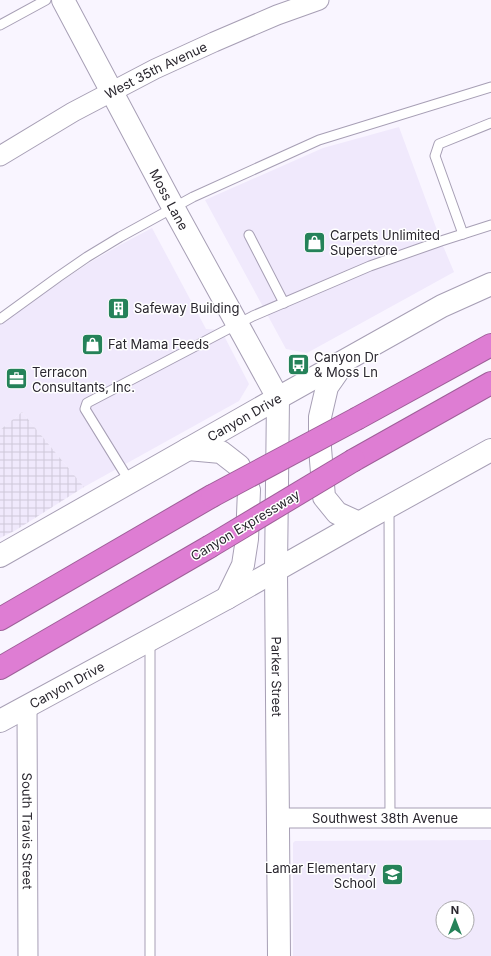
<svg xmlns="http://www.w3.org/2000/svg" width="491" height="956" viewBox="0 0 491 956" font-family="Inter,sans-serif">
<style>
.built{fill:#f0e9fc;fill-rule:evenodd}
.industrial{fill:url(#industrial-grid)}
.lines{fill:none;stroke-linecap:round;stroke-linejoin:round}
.lane-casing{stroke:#a79fb5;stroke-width:11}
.street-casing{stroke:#a79fb5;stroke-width:21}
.secondary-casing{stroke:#a79fb5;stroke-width:24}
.highway-casing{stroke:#9f5f99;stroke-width:24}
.lane{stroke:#fff;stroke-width:9}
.street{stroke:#fff;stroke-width:19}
.secondary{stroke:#fff;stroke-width:22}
.highway{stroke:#de7dd3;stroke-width:22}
.highway-bridge-casing{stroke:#9f5f99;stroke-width:24;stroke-linecap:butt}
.highway-bridge{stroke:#de7dd3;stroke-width:22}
.labels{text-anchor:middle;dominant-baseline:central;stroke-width:3;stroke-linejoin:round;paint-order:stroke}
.street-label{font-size:13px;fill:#29262e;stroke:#fff}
.poi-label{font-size:13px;fill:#29262e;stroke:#fff;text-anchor:start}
</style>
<defs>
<pattern id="industrial-grid" width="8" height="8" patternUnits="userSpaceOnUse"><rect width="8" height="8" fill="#f0e9fc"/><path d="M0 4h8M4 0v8" fill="none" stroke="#cec8d8"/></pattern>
</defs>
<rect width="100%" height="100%" fill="#f9f5ff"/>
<g class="built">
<path d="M399,127L441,241L454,272L307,353L286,349L205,200L323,148Z"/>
<path d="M152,228L206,329L221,330L249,384L239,401L84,487L22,412L0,430V324L26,305L89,263L120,245Z"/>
<path d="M491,840V956H293V843L295,841ZM443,908H467V932H443Z"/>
</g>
<path class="industrial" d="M22,412L84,487L16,530L0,538V430Z"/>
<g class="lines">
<defs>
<g id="lane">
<path d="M0,25L46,0"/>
<path d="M463,234L435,156L439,144L491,123"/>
<path d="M249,235L284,303"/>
<path d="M0,319L58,277L87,257L120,237L193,197L319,140L491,87"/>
<path d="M130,482L85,409L87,403L253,316L370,266L441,241L491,225"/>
<path d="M389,507L390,818"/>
<path d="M150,641V956"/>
</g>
<g id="street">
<path id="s1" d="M0,156L73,112L155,69L214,42L277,15L319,0"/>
<path id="s2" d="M27,706L28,956"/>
<path id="s3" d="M278,818H491"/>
</g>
<g id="secondary">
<path id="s4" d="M63,0L173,207L278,398L276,570L279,956"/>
<path d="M343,364L327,387L320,417V448L324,497L337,513L359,523"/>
<path d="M188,449L221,452L239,466L249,490L247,539L243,565L227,598"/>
<path id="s5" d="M0,556L278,398L442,306L491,284"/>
<path id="s6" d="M0,721L227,598L359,523L491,450"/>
</g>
<g id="highway">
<path d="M358,418L491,345"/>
<path d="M354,460L491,383"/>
<path d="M0,619L212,496"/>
<path d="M0,668L209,547"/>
</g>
</defs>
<use href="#lane" class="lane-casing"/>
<use href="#street" class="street-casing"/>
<use href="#secondary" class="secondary-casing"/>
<use href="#highway" class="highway-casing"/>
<use href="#lane" class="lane"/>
<use href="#street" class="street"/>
<use href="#secondary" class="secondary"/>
<use href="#highway" class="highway"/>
<defs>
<g id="highway-bridge">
<path d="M212,496L358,418"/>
<path d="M209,547L354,460"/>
</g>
</defs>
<use href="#highway-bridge" class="highway-bridge-casing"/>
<use href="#highway-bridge" class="highway-bridge"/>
</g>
<defs>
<symbol id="shop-square" viewBox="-11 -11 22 22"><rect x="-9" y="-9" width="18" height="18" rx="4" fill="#258259" stroke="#fff"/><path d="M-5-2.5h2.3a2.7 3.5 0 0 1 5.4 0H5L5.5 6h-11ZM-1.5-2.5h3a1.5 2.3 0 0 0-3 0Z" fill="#fff"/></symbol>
<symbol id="building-square" viewBox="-11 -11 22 22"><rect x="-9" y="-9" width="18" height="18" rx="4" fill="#258259" stroke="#fff"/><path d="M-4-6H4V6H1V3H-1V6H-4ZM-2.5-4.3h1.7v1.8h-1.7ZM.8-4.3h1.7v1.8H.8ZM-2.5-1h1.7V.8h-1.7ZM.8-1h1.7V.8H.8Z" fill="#fff"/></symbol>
<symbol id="bus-square" viewBox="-11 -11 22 22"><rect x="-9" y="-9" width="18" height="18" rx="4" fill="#258259" stroke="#fff"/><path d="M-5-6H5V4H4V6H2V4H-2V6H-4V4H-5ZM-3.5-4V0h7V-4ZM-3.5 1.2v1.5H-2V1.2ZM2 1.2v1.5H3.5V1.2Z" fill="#fff"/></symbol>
<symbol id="office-square" viewBox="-11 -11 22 22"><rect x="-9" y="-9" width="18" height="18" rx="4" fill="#258259" stroke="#fff"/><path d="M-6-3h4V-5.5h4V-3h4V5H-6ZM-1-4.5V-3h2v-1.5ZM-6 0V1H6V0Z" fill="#fff"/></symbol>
<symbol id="school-square" viewBox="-11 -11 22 22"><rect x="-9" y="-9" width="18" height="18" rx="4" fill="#258259" stroke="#fff"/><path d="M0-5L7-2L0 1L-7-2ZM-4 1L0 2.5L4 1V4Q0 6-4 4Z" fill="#fff"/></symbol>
</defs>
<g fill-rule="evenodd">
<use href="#shop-square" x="302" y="230" width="25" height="25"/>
<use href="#building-square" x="106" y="296" width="25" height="25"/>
<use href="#shop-square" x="80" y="332" width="25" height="25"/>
<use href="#bus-square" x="286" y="352" width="25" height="25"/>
<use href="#office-square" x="4" y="366" width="25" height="25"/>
<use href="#school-square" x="380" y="862" width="25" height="25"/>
</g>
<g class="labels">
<g class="street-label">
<text stroke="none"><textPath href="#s1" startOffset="178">West 35th Avenue</textPath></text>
<text stroke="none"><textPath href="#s4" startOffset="226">Moss Lane</textPath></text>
<text stroke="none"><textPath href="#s5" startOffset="281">Canyon Drive</textPath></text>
<text transform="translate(245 525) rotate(-31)">Canyon Expressway</text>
<text stroke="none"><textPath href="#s4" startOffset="731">Parker Street</textPath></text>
<text stroke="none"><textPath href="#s6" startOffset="76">Canyon Drive</textPath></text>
<text stroke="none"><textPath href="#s3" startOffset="107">Southwest 38th Avenue</textPath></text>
<text stroke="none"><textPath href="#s2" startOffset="125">South Travis Street</textPath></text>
</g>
<g class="poi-label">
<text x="330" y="235">Carpets Unlimited<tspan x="330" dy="15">Superstore</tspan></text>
<text x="134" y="308">Safeway Building</text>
<text x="108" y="344">Fat Mama Feeds</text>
<text x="314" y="357">Canyon Dr<tspan x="314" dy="15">&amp; Moss Ln</tspan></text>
<text x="32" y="372">Terracon<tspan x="32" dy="15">Consultants, Inc.</tspan></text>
<text x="376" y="868" text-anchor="end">Lamar Elementary<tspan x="376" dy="15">School</tspan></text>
</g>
</g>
<g transform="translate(455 920)"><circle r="19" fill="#ffffff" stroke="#a9a8ab"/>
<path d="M0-3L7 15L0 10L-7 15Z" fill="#258259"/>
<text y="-6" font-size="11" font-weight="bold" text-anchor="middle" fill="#29262e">N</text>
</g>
</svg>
